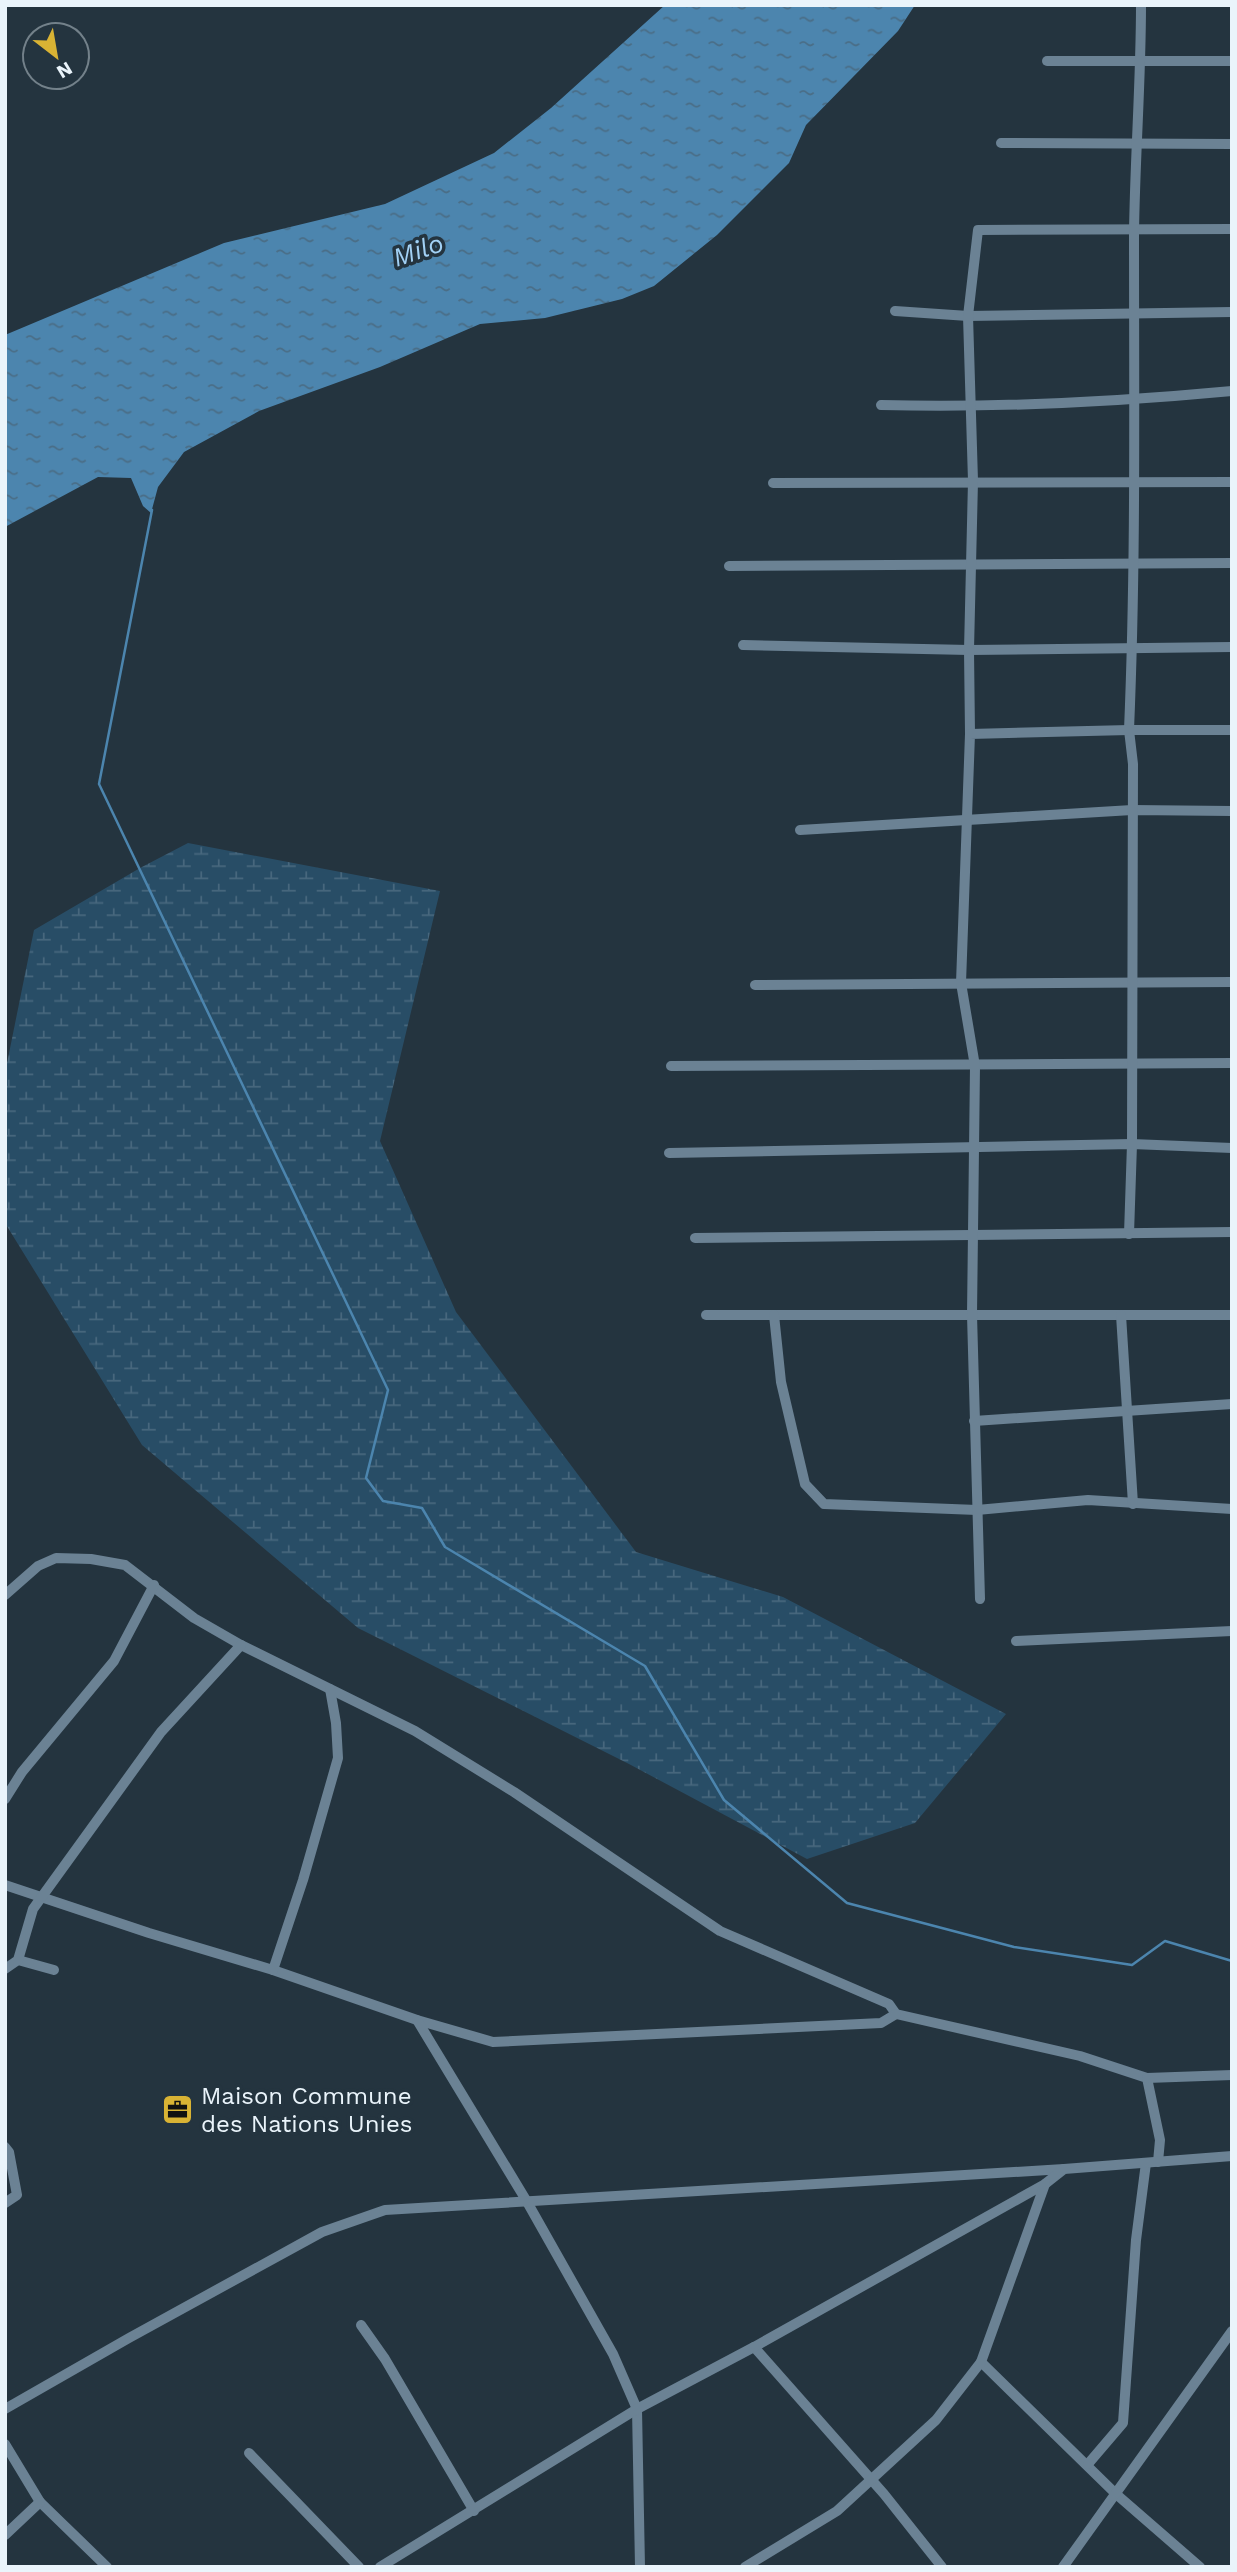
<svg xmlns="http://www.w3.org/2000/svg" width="1237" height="2572" viewBox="0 0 1237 2572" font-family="'Work Sans',sans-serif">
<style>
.wetland{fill:url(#wetland-marsh)}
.water{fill:url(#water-ripples)}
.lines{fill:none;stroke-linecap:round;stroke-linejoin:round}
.stream{stroke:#4c85ae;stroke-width:2.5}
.minor{stroke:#6b8294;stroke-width:10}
.labels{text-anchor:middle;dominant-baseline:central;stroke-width:7;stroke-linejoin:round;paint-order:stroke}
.poi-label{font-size:24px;fill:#eaf4fb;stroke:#24343f;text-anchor:start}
.water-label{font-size:26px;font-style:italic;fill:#a2d1f5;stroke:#24343f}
</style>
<defs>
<pattern id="wetland-marsh" width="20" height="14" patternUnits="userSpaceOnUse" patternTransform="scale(1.75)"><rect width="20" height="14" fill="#284d66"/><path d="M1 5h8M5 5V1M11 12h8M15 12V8" fill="none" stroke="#47677d"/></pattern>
<pattern id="water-ripples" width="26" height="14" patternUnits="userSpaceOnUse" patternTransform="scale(1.75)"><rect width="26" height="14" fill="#4c85ae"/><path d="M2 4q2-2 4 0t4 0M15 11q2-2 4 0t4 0" fill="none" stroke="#4a6d86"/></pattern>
</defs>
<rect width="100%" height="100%" fill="#24343f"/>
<path class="wetland" d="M188,843L440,891L380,1141L456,1312L636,1552L783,1597L1006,1714L915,1823L807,1859L629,1764L358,1628L142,1445L5,1223V1073L34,930L140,868Z"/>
<path class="water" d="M665,5H915L898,31L806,125L789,163L717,235L654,286L622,299L545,318L480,324L380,367L259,411L184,452L158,487L151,513L143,506L131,478L98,477L5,527V335L224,243L385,204L494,153L551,108Z"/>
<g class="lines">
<path class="stream" d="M152,510L99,784L388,1390L366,1478L383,1501L422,1508L445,1547L645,1666L724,1800L847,1903L1014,1947L1132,1965L1165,1941L1232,1961"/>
<g class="minor">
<path d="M1047,61H1232"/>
<path d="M1001,143L1232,144"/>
<path d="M895,311L968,316L1232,312"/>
<path d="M881,405C998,408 1115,402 1232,391"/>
<path d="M773,483L1232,482"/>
<path d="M729,566L1232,563"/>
<path d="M743,645L969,650L1232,647"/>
<path d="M970,734L969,650L973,481L968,316L978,230L1232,229"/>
<path d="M800,830L1132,810L1232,811"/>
<path d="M755,985L1232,982"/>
<path d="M671,1066L1232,1063"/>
<path d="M669,1153L1132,1144L1232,1148"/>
<path d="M1129,1234L1132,1144L1133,764L1129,730C1136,564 1134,398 1134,233C1135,157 1141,81 1141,5"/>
<path d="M695,1238L1232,1232"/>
<path d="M706,1315H1232"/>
<path d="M774,1315L781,1382L805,1484L824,1504L977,1510L1088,1500L1232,1509"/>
<path d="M1121,1315L1133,1504"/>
<path d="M974,1421L1232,1404"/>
<path d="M5,1595L38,1566L56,1558L91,1559L125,1565L194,1618L241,1645L415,1731L514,1792L720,1931L889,2004L896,2014L1080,2056L1147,2078L1160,2140L1158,2162"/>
<path d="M980,1599L972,1315L975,1066L961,983L970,734L1129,730H1232"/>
<path d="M1016,1641L1232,1631"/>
<path d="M5,1799L22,1772L114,1661L154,1585"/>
<path d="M5,1885L149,1933L273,1970L417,2020L493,2042L881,2023L896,2014"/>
<path d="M18,1960L54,1970"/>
<path d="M5,1969L18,1960L33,1909L161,1732L241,1645"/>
<path d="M273,1970L303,1880L338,1758L336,1723L330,1689"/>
<path d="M417,2020L526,2200L613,2354L637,2409L640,2567"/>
<path d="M1147,2078L1232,2075"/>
<path d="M5,2147L9,2152L17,2195L5,2203"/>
<path d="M361,2325L385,2359L474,2511"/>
<path d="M754,2347L884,2494L942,2567"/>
<path d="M981,2362L1116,2494L1200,2567"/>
<path d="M5,2409L129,2338L322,2232L385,2210L1064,2169"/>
<path d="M5,2444L40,2502L107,2567"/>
<path d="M249,2453L359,2567"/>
<path d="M1088,2464L1123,2423L1136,2240L1146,2163"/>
<path d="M5,2535L40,2502"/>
<path d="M380,2567L637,2409L754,2347L1045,2184L1064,2169L1232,2156"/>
<path d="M745,2567L837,2511L936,2420L981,2362L1045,2184"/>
<path d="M1063,2567L1232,2331"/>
</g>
</g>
<defs>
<symbol id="office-square" viewBox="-11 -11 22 22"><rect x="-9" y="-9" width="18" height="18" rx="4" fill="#d9b334" stroke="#24343f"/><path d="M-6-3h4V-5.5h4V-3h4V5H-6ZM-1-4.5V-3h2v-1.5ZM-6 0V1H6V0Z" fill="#111"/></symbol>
</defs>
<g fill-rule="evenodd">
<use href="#office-square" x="160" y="2092" width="35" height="35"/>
</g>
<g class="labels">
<g class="poi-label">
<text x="201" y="2096">Maison Commune<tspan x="201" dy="28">des Nations Unies</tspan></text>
</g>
<g class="water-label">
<text transform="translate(418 250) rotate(-19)">Milo</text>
</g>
</g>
<rect width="1237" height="2572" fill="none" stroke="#eaf4fb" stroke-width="14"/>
<g transform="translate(56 56) rotate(149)"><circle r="33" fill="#24343f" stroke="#73818a" stroke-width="2"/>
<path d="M0-5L12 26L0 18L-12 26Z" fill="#d9b334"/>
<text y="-10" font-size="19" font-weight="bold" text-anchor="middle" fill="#eaf4fb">N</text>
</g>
</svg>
